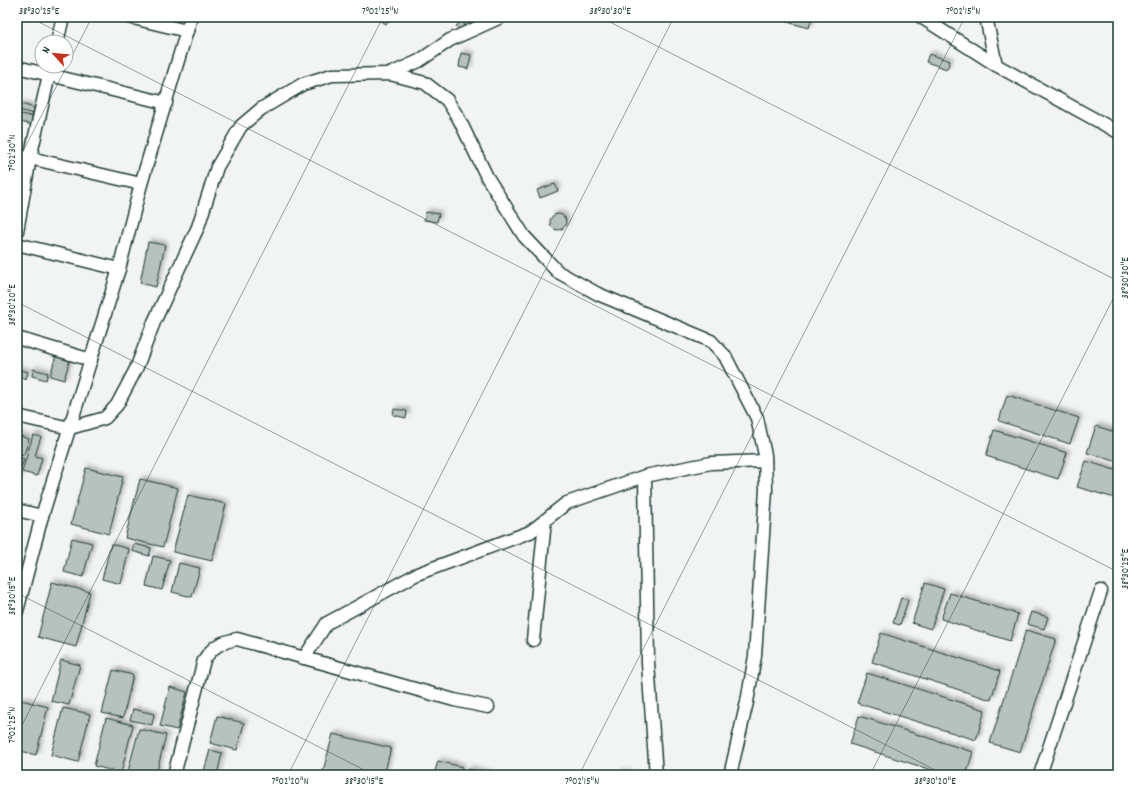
<svg xmlns="http://www.w3.org/2000/svg" width="1135" height="792" viewBox="0 0 1135 792" font-family="Dekko,sans-serif">
<style>
.building{fill:#b7c1bd;stroke:#1f3d34;filter:url(#shadow)}
.lines{fill:none;stroke-linecap:round;stroke-linejoin:round}
.street-casing{stroke:#1f3d34;stroke-width:15}
.street{stroke:#fff;stroke-width:12}
.ticks{fill:none;stroke:#1f3d34;stroke-width:1;stroke-opacity:0.45}
.neatline{fill:none;stroke:#1f3d34;stroke-width:1.5}
.ticks-label{font-size:10px;text-anchor:middle;fill:#1f3d34}
</style>
<defs>
<filter id="shadow"><feDropShadow dx="3" dy="-3" stdDeviation="2" flood-color="#0004"/></filter>
</defs>
<rect width="100%" height="100%" fill="#f2f3f3"/>
<filter id="ink" filterUnits="userSpaceOnUse"><feTurbulence type="fractalNoise" baseFrequency=".025" numOctaves="2"/><feDisplacementMap in="SourceGraphic" scale="8" xChannelSelector="R" yChannelSelector="G"/><feConvolveMatrix kernelMatrix="1 2 1 2 8 2 1 2 1" color-interpolation-filters="sRGB"/></filter>
<g filter="url(#ink)">
<g class="building">
<path d="M375,17H390L387,24L375,19Z"/>
<path d="M789,17H810L812,18L809,28L787,22Z"/>
<path d="M462,21L466,27L460,31L456,26Z"/>
<path d="M461,53L471,55L468,69L459,67Z"/>
<path d="M929,54L950,61L947,69L926,62Z"/>
<path d="M21,104L38,109L37,115L19,110Z"/>
<path d="M17,113L34,117L32,125L17,121Z"/>
<path d="M555,184L558,191L540,198L537,190Z"/>
<path d="M426,212L439,214L437,222L424,220Z"/>
<circle cx="558" cy="222" r="8"/>
<path d="M148,242L165,245L156,287L140,283Z"/>
<path d="M56,355L70,359L64,380L50,376Z"/>
<path d="M17,369L28,372L26,379L17,376Z"/>
<path d="M33,369L48,373L46,380L32,376Z"/>
<path d="M1007,395L1079,418L1070,444L999,421Z"/>
<path d="M394,409L407,411L406,418L393,415Z"/>
<path d="M1096,426L1118,433V462L1087,453Z"/>
<path d="M994,430L1067,453L1058,479L986,456Z"/>
<path d="M17,435L29,439L24,455L17,453Z"/>
<path d="M33,435L41,437L35,456L42,458L37,476L22,472Z"/>
<path d="M17,457L24,459L21,468L17,467Z"/>
<path d="M1086,461L1118,471V499L1077,487Z"/>
<path d="M86,468L123,477L109,534L71,524Z"/>
<path d="M17,471L20,472L17,484Z"/>
<path d="M140,479L178,488L163,547L125,538Z"/>
<path d="M188,495L226,504L212,561L173,552Z"/>
<path d="M72,538L92,543L83,577L64,572Z"/>
<path d="M111,544L129,549L121,584L102,579Z"/>
<path d="M134,544L151,548L149,556L132,551Z"/>
<path d="M153,556L170,560L162,590L146,586Z"/>
<path d="M179,563L200,568L192,597L172,592Z"/>
<path d="M52,582L90,592L76,647L38,637Z"/>
<path d="M925,583L944,589L931,629L912,623Z"/>
<path d="M950,593L1018,614L1010,641L941,619Z"/>
<path d="M901,598L908,600L900,625L893,623Z"/>
<path d="M1031,612L1048,617L1044,629L1027,624Z"/>
<path d="M1026,630L1056,639L1020,752L990,743Z"/>
<path d="M881,633L1000,671L991,700L872,662Z"/>
<path d="M61,660L80,665L69,705L51,701Z"/>
<path d="M113,670L133,675L123,718L102,713Z"/>
<path d="M867,673L985,710L976,740L857,703Z"/>
<path d="M170,687L187,692L177,730L160,726Z"/>
<path d="M21,700L48,707L36,755L17,750V715Z"/>
<path d="M63,708L90,714L78,762L51,755Z"/>
<path d="M133,709L154,714L152,725L130,720Z"/>
<path d="M217,716L244,723L237,750L210,743Z"/>
<path d="M859,716L973,752L966,775H947L850,744Z"/>
<path d="M106,718L133,725L121,773L94,766Z"/>
<path d="M139,729L166,735L156,775H127Z"/>
<path d="M333,734L391,748L384,775H322Z"/>
<path d="M210,750L222,753L217,775H203Z"/>
<path d="M438,761L462,767L460,775H434Z"/>
<path d="M468,769L493,775H466Z"/>
<path d="M620,772L632,775H619Z"/>
</g>
<g class="lines">
<defs>
<g id="street">
<path d="M129,17L187,31"/>
<path d="M921,17L996,65L1118,132"/>
<path d="M986,17L996,65"/>
<path d="M57,42L63,17"/>
<path d="M17,67L166,103"/>
<path d="M390,74L419,61L450,40L501,17"/>
<path d="M17,155L141,184"/>
<path d="M17,231L30,158L51,66"/>
<path d="M17,244L119,269"/>
<path d="M17,338L91,360"/>
<path d="M17,416L70,428L105,418L117,405L136,369L154,322L198,227L217,167L241,126L261,109L303,84L332,75L390,74L425,83L447,100L459,119L487,177L524,236L539,252L558,272L598,294L711,341L725,356L757,418L765,455L766,490L755,656L747,702L730,775"/>
<path d="M645,476L648,663L656,775"/>
<path d="M17,510L42,516"/>
<path d="M17,611L42,516L119,269L141,184L191,17"/>
<path d="M533,640L545,521"/>
<path d="M304,658L327,623L353,609L417,574L530,532C543,523 554,512 567,503L645,476L711,463L765,461"/>
<path d="M174,775L204,660C213,646 221,642 237,639L454,700L488,707"/>
<path d="M1040,775L1101,591"/>
</g>
</defs>
<use href="#street" class="street-casing"/>
<use href="#street" class="street"/>
</g>
</g>
<path class="ticks" d="M29,17L1118,572M600,17L1118,281M17,163L92,17M17,302L945,775M17,593L374,775M17,735L383,17M288,775L674,17M579,775L965,17M870,775L1118,289"/>
<rect width="1135" height="792" fill="none" stroke="#fff" stroke-width="44"/>
<g transform="translate(54 54) rotate(297)"><circle r="19" fill="#ffffff" stroke="#a5b1ae"/>
<path d="M0-3L7 15L0 10L-7 15Z" fill="#c8321e"/>
<text y="-6" font-size="11" font-weight="bold" text-anchor="middle" fill="#1f3d34">N</text>
</g>
<rect x="22" y="22" width="1091" height="748" class="neatline"/>
<g class="ticks-label">
<text x="39" y="14">38°30'25"E</text>
<text x="380" y="14">7°02'25"N</text>
<text x="610" y="14">38°30'30"E</text>
<text x="963" y="14">7°02'15"N</text>
<text transform="translate(11 153) rotate(-90)" y="4">7°02'30"N</text>
<text transform="translate(1124 278) rotate(-90)" y="4">38°30'30"E</text>
<text transform="translate(11 305) rotate(-90)" y="4">38°30'20"E</text>
<text transform="translate(1124 569) rotate(-90)" y="4">38°30'25"E</text>
<text transform="translate(11 596) rotate(-90)" y="4">38°30'15"E</text>
<text transform="translate(11 725) rotate(-90)" y="4">7°02'25"N</text>
<text x="290" y="784">7°02'20"N</text>
<text x="364" y="784">38°30'15"E</text>
<text x="582" y="784">7°02'15"N</text>
<text x="935" y="784">38°30'20"E</text>
</g>
</svg>
